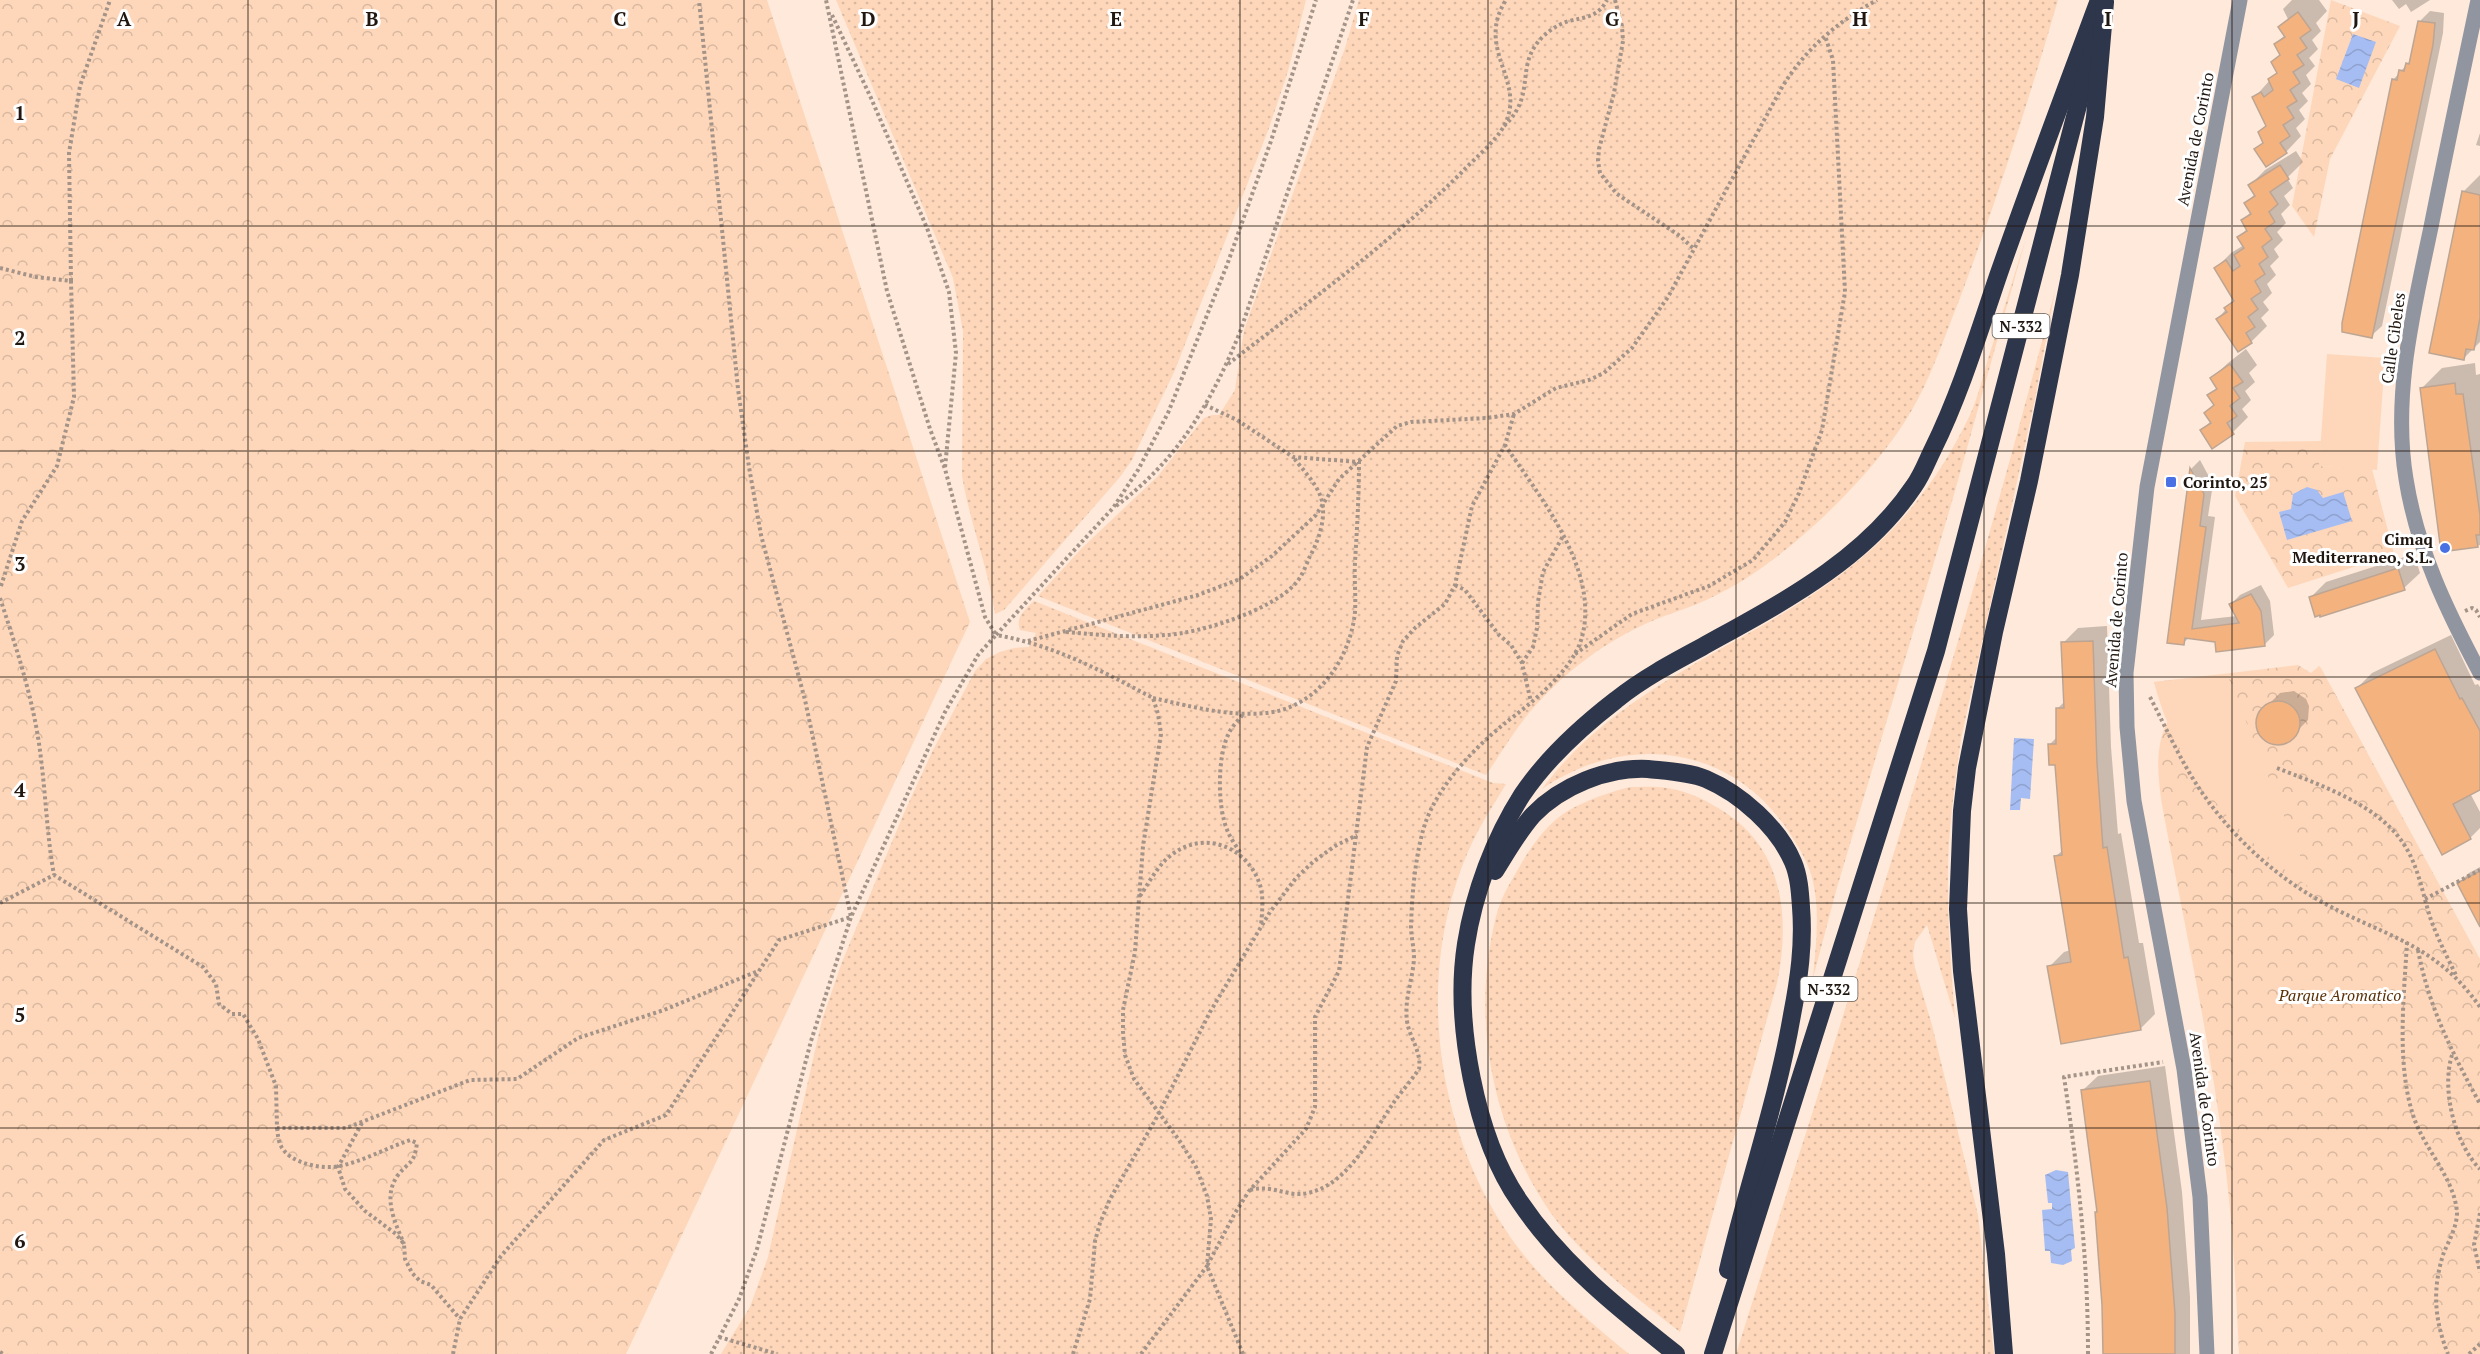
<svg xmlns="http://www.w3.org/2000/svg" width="2480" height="1354" viewBox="0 0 2480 1354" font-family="'PT Serif',serif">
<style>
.grass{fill:url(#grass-dots)}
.park{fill:url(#park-crowns)}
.garden{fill:#fed7ba}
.water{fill:url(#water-waves)}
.shadow{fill:#0003}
.building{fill:#f4b27f;stroke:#bda593;stroke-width:1.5}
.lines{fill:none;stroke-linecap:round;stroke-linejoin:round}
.path{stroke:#a39388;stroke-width:4;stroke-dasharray:3 3;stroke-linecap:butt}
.street{stroke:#9195a0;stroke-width:15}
.highway{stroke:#2d364a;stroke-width:18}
.grid{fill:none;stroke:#201711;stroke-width:1.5;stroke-opacity:0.55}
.poi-dot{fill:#4a71e4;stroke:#fff;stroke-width:2}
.labels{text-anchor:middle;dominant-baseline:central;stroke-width:6;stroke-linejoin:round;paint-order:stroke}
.shield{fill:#fff;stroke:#635d58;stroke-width:1.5}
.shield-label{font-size:15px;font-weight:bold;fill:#201711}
.street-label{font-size:16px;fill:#201711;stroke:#fff}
.poi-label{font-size:16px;font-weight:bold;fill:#201711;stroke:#fff;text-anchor:start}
.park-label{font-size:16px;font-style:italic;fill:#5a3007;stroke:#fff}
.grid-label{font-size:20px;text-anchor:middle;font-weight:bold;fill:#201711;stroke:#fff;stroke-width:6;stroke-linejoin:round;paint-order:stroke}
</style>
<defs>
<pattern id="grass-dots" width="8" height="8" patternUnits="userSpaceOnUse" patternTransform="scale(1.5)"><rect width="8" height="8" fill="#fed7ba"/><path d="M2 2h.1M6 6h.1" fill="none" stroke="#d9b89f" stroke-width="1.8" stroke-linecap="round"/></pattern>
<pattern id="park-crowns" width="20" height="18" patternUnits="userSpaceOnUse" patternTransform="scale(1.5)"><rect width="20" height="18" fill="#fed7ba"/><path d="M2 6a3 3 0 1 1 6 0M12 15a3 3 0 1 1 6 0" fill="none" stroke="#d9b89f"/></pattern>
<pattern id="water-waves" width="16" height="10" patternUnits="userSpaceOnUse" patternTransform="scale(1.5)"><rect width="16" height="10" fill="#a6bdf3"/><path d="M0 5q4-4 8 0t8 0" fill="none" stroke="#8fa2cf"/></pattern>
</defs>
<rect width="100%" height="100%" fill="#fee9da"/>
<g class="grass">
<path d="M836,0H1306L1288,71L1269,128L1175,370L1132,460L1120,477L1004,610L995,614C988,567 970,523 962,476L963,331L953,278Z"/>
<path d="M1359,0H2058C2029,100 1997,200 1960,298C1943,340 1929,385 1904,423C1874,470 1816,528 1771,561C1749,578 1723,593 1697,604C1680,611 1662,616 1645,624C1600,645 1561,675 1529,713C1513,732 1500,755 1486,775L1038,596L1082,548L1158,476L1204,418L1212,415H1219L1235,390L1244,330L1345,48Z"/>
<path d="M2026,238L1951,505L1836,891L1813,978C1816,944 1821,908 1811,874C1806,858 1796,843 1787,829C1729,744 1625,732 1542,789C1599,712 1686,669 1767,623C1861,568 1922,515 1970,415C1978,398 1982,378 1988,359C2001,319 2013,278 2026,238Z"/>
<path d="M2055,291L2035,399L1961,739C1955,782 1949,824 1948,867C1947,918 1951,968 1955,1018L1927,925L1915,942L1913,955L1915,968L1932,1025L1978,1215L1994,1354H1736C1847,1001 1963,650 2055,291Z"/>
<path d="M1034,601L1493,783L1506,784C1494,804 1482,822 1472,843C1415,965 1432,1118 1505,1229C1537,1279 1584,1317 1629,1354H721L750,1307L768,1257L822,1020L842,962L904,813L933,750L975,671L986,659L1000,652L1014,648L1029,647L1036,633L1020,630C1015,617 1025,610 1034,601Z"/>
<path d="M1630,787C1641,787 1655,786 1667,788C1686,791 1702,798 1718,808C1783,845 1791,916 1777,983L1680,1332C1637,1298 1582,1257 1550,1212C1498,1136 1476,1042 1489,952C1492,935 1495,915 1502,899C1506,889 1512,880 1517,871C1529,849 1545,826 1566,812C1586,800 1607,793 1630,787Z"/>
</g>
<g class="park">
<path d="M0,0H767L970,622L626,1354H0Z"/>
<path d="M2331,0L2400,26L2330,159L2314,237L2292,206Z"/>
<path d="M2321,441L2320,466L2372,469L2394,554L2288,588L2235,496L2245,442Z"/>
<path d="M2298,665L2311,673L2319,666L2321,668L2480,959V1354H2239C2236,1290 2233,1227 2225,1163C2211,1043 2184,924 2162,805C2158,777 2154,747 2168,721L2154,682Z"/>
</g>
<g class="garden">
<path d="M2327,354L2385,358L2377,470L2319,466Z"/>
<path d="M2227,674L2305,868L2324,896C2247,851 2176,771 2154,682Z"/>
</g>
<g class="water">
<path d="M2353,34L2376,42L2359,88L2336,79Z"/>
<path d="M2307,487L2317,490L2323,498L2343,492L2352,521L2287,540L2279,512L2291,509L2293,494Z"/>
<path d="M2014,738L2034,739L2030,799L2021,798L2020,810H2010Z"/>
<path d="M2056,1170L2068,1172L2075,1248L2071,1250L2072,1261L2063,1265L2051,1263L2050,1251H2045L2042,1210L2052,1209V1203H2048L2045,1175Z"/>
</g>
<g class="shadow">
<path d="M2292,0H2319L2327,11L2316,23L2321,31L2312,40L2318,49L2309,58L2315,66L2306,75L2311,84L2302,93L2308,101L2299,110L2305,119L2296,128L2301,136L2286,152L2256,150L2264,142L2260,132L2267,125L2254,98L2278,71L2273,62L2281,54L2276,44L2285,35L2280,27L2288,19L2283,9Z"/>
<path d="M2392,0H2430L2411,12L2406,4L2399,9Z"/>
<path d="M2430,11L2444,13L2443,33L2382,326L2371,336L2393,80L2410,61L2420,21Z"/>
<path d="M2480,133V146L2476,145Z"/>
<path d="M2296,151L2303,162L2287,178L2293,188L2284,196L2290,205L2281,214L2286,223L2277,232L2283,240L2274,249L2279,257L2270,266L2276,275L2267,284L2272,293L2263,302L2269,310L2261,318L2267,326L2251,342L2239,350L2218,319L2234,299L2216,268L2231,253L2244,245L2239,237L2247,229L2243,220L2251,212L2246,203L2255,194L2250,185L2265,170Z"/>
<path d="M2480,175V342L2464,358L2463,192Z"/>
<path d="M2246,349L2257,365L2249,373L2255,382L2245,391L2251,400L2242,409L2248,417L2233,432L2202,430L2211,421L2206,413L2215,404L2209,396L2218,387L2212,378L2228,363Z"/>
<path d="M2475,363L2476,375L2480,374V545L2443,550L2421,389L2442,368Z"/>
<path d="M2200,460L2213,484L2208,516L2215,517L2201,620L2237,616L2231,604L2240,595L2261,585L2270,601L2274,635L2264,645L2190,637L2183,643L2168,641L2191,469Z"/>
<path d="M2414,554L2420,573L2404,588L2321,615L2310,598L2326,582Z"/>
<path d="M2107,626L2111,747L2118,834L2121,833L2139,943H2143L2155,1014L2140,1029L2049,967L2064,952L2071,950L2056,856L2063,850L2056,764L2049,745L2058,736V708L2065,701L2063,643L2078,628Z"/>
<path d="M2451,635L2475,685L2478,684L2480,687V788L2470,793L2480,812V828L2470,838L2357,688L2372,673Z"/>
<path d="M2294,691L2306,699L2309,706L2308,720L2287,741L2273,743L2267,740L2258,729L2259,714L2280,693Z"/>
<path d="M2480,867V924L2459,883L2469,873Z"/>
<path d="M2165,1066L2182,1192L2190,1297V1354H2104V1305L2096,1212L2099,1210L2082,1091L2098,1076Z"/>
</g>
<g class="building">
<path d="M2298,12L2311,30L2300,38L2307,48L2297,55L2304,65L2293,72L2300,83L2290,90L2297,101L2287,107L2294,118L2283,125L2290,136L2280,143L2287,153L2266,167L2254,149L2263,143L2258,132L2266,126L2252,97L2261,92L2264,97L2273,90L2268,79L2277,73L2271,62L2280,55L2274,44L2285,37L2278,27Z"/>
<path d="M2418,21L2435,23L2433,45L2372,338L2342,332V323L2392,79L2397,80L2399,70L2404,71L2406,63L2409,64Z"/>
<path d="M2280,165L2289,179L2270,192L2278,204L2269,212L2275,222L2265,229L2272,239L2262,247L2268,257L2259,264L2265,274L2255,281L2261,292L2251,299L2258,309L2248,317L2255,327L2246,333L2252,343L2238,352L2216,319L2227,312L2224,308L2234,301L2214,268L2226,260L2233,271L2240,266L2234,255L2244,248L2237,237L2247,231L2241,220L2251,214L2244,203L2255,196L2248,185Z"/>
<path d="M2462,191L2480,195V318L2474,350L2466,349L2464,360L2429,353Z"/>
<path d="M2230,364L2243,382L2233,388L2240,398L2230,406L2237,416L2227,423L2234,434L2212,449L2200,430L2211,423L2204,413L2214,405L2207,395L2217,389L2210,378Z"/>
<path d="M2455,383L2456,394H2463L2480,515V535H2476L2478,547L2441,552L2420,388Z"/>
<path d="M2190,468L2204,494L2200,526L2206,527L2192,629L2239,623L2229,604L2251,594L2261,611L2265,646L2216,652L2215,642L2185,638L2184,645L2167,643Z"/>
<path d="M2398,568L2405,590L2320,617V615L2315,617L2309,597Z"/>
<path d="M2093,641L2097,763L2103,848L2107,847L2124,958L2128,957L2141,1030L2061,1044L2047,966L2071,962L2054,856L2062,855L2055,765H2049L2048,744H2056V708H2064L2061,642Z"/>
<path d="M2435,649L2460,699L2462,698L2480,731V790L2453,804L2471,839L2442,855L2355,688Z"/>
<circle cx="2278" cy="723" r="22"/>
<path d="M2480,871V927L2457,883Z"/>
<path d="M2150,1081L2167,1208L2175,1314V1354H2103L2102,1305L2095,1212H2097L2081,1090Z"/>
</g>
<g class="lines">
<g class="path">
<path d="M1615,0L1622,26L1623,41L1614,93L1599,149L1598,161L1600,173L1617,194L1680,236L1694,249"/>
<path d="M832,15L871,98L927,228L949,292L956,353L945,468"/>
<path d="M1504,126C1536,96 1516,69 1538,42C1545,33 1558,24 1569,21C1586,17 1598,17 1607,0"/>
<path d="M0,268L36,277L71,281L74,397L57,466L22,521L0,589"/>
<path d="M71,281L69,153L80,86L110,0"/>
<path d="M1228,364C1308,302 1392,242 1464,170C1476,157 1495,142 1504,126C1528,81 1474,50 1506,0"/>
<path d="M1116,506C1178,460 1211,403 1240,332L1353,0"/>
<path d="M1455,585L1465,590L1499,635L1511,645L1522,663L1531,702"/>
<path d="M0,598C17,650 35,704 41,759C46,798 47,836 54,875"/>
<path d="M2465,611L2472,608L2476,610L2480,617"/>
<path d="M1066,632C1099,635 1133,638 1166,635C1201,633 1272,610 1295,584C1302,577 1306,565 1310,556C1319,540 1328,514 1320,495C1315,482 1302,469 1294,458"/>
<path d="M1028,641L1198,595L1240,579L1272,556L1316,515L1339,479L1397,426L1411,422L1487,418L1514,414L1556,388L1589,380L1604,373L1632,348L1668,297L1781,89C1804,50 1837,22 1877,0"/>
<path d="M1575,654L1632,614L1709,586L1753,560L1785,522L1799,493L1822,430L1845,292L1833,60L1825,36"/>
<path d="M1522,663L1533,647L1537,628L1538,602L1543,572L1563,536"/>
<path d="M2150,697C2165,726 2178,755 2195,782C2225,829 2267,870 2315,898C2380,936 2433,940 2480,1007"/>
<path d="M1153,698C1189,706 1229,717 1266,713C1316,708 1350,661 1355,612C1356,596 1354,579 1355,562C1357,529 1359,496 1359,462L1293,457L1237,420L1205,405"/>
<path d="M2277,768C2320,785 2380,805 2405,846C2419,868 2423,896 2431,920C2438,939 2447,957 2456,975"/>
<path d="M1240,852C1236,846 1231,839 1228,832C1217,808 1217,756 1229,733C1232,726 1239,720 1243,714"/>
<path d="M1140,896C1150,881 1159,863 1174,853C1207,830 1248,848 1260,885C1264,898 1262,912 1261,926"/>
<path d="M2425,899L2480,870"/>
<path d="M0,903L54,875L203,967L216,984L219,1004L232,1014H243L258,1039L276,1086L277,1128H346L470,1080L517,1079L578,1038L664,1010L758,971"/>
<path d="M2407,942C2404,997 2396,1066 2414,1118C2425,1150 2455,1179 2457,1213C2457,1226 2449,1241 2444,1252C2432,1288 2434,1319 2448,1354"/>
<path d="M2418,950C2429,1008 2452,1052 2480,1104"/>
<path d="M2452,1055C2441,1090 2455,1144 2480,1169"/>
<path d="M362,1123L338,1167L345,1189L365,1211L396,1234L404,1244L405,1259L412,1273L420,1281L431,1285L460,1319"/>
<path d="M277,1128C278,1134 278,1141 281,1146C289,1163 322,1170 340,1166C363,1161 387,1148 410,1140L417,1143C414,1165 410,1160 398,1175C382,1197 395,1222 404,1244"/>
<path d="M1250,1190C1274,1184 1287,1198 1308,1193C1349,1184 1370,1137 1392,1105C1400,1093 1411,1081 1419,1069C1422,1052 1409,1037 1407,1021C1404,999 1413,979 1414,958C1414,947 1411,937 1411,926C1412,894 1415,858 1424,827C1436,788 1473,749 1504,724C1530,704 1573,671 1582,637C1600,570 1540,497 1505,445"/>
<path d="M2480,1213L2474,1245L2480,1272"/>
<path d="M719,1337L777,1354"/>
<path d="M0,1352L3,1354"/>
<path d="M453,1354L460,1319L501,1256L604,1140L666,1115L779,940L851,917L805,700L761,535L749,467L738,389L699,0"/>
<path d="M711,1354L739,1299L757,1249L811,1041L851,917L945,712L978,655L996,635L985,617L945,469L930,429L887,291L826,0"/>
<path d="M1073,1354L1090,1299L1095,1241L1100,1223L1110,1199L1158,1115L1210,1012L1270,912L1296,878L1314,861L1335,846L1357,835"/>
<path d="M1141,1354L1207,1266L1211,1219L1207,1196L1196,1167L1179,1140L1134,1079L1125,1055L1123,1032V1010L1135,952L1143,846L1161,734L1158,714L1153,698C1102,671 1054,645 996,635L1113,508L1138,470L1168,413L1227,265L1271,141L1316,0"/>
<path d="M1243,1354L1207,1266L1235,1213L1249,1191L1306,1129L1315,1107V1017L1339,971L1367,747L1396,681L1397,656L1403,641L1415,628L1445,604L1455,585L1472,506L1505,445L1514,414"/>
<path d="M2088,1354C2088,1259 2078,1171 2064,1077L2163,1062"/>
<path d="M2469,1354L2480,1344"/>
</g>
<g class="street">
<path d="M2478,0C2462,76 2446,151 2431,227C2414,309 2392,394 2406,479C2417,549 2447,611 2480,673"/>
<path d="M2207,1354L2200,1197L2184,1069L2134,801L2127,727L2126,673L2147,487L2240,0"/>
</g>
<g class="highway">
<path d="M1495,871C1507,852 1518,832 1533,815C1561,786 1607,767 1648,769C1666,771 1689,772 1706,779C1741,794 1778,827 1793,862C1799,876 1800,892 1801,907C1804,944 1799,979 1792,1015C1777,1102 1748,1184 1728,1270"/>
<path d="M1676,1354C1619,1309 1561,1263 1520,1202C1475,1138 1454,1021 1466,944C1474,893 1494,839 1522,795C1547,758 1581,727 1616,700C1642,679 1672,663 1702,647C1779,604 1863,562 1914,486C1922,475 1927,461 1933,449C1960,394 1978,335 1998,276C2030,184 2065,92 2099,0"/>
<path d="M1713,1354L1936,651L2095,40"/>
<path d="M2004,1354L1996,1254L1962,971L1958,909L1962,811L1967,768L1994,632L2029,481L2070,275L2095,117L2105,2"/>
</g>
</g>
<path class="grid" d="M248,0V1354M496,0V1354M744,0V1354M992,0V1354M1240,0V1354M1488,0V1354M1736,0V1354M1984,0V1354M2232,0V1354M0,226H2480M0,451H2480M0,677H2480M0,903H2480M0,1128H2480"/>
<g class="poi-dot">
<rect x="2165" y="476" width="12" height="12" rx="3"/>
<circle cx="2445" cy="548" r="6"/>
</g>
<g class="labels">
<g class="shield">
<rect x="1992.5" y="314" width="57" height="24" rx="4.5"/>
<rect x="1800.5" y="977" width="57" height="24" rx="4.5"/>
</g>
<g class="shield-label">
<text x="2021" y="326">N-332</text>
<text x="1829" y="989">N-332</text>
</g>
<g class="street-label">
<text transform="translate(2195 139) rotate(-79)">Avenida de Corinto</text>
<text transform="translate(2393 338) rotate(-82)">Calle Cibeles</text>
<text transform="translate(2116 620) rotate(-85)">Avenida de Corinto</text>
<text transform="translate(2205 1099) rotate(82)">Avenida de Corinto</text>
</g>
<g class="poi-label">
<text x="2183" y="482">Corinto, 25</text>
<text x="2433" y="539" text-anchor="end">Cimaq<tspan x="2433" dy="18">Mediterraneo, S.L.</tspan></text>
</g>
<g class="park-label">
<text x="2340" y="995">Parque Aromatico</text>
</g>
</g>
<g class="grid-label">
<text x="124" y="26">A</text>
<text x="372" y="26">B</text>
<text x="620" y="26">C</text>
<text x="868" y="26">D</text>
<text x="1116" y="26">E</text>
<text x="1364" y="26">F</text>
<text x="1612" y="26">G</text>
<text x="1860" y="26">H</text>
<text x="2108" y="26">I</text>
<text x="2356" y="26">J</text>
<text x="20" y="120">1</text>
<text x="20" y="345">2</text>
<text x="20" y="571">3</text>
<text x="20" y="797">4</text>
<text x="20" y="1022">5</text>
<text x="20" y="1248">6</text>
</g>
</svg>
